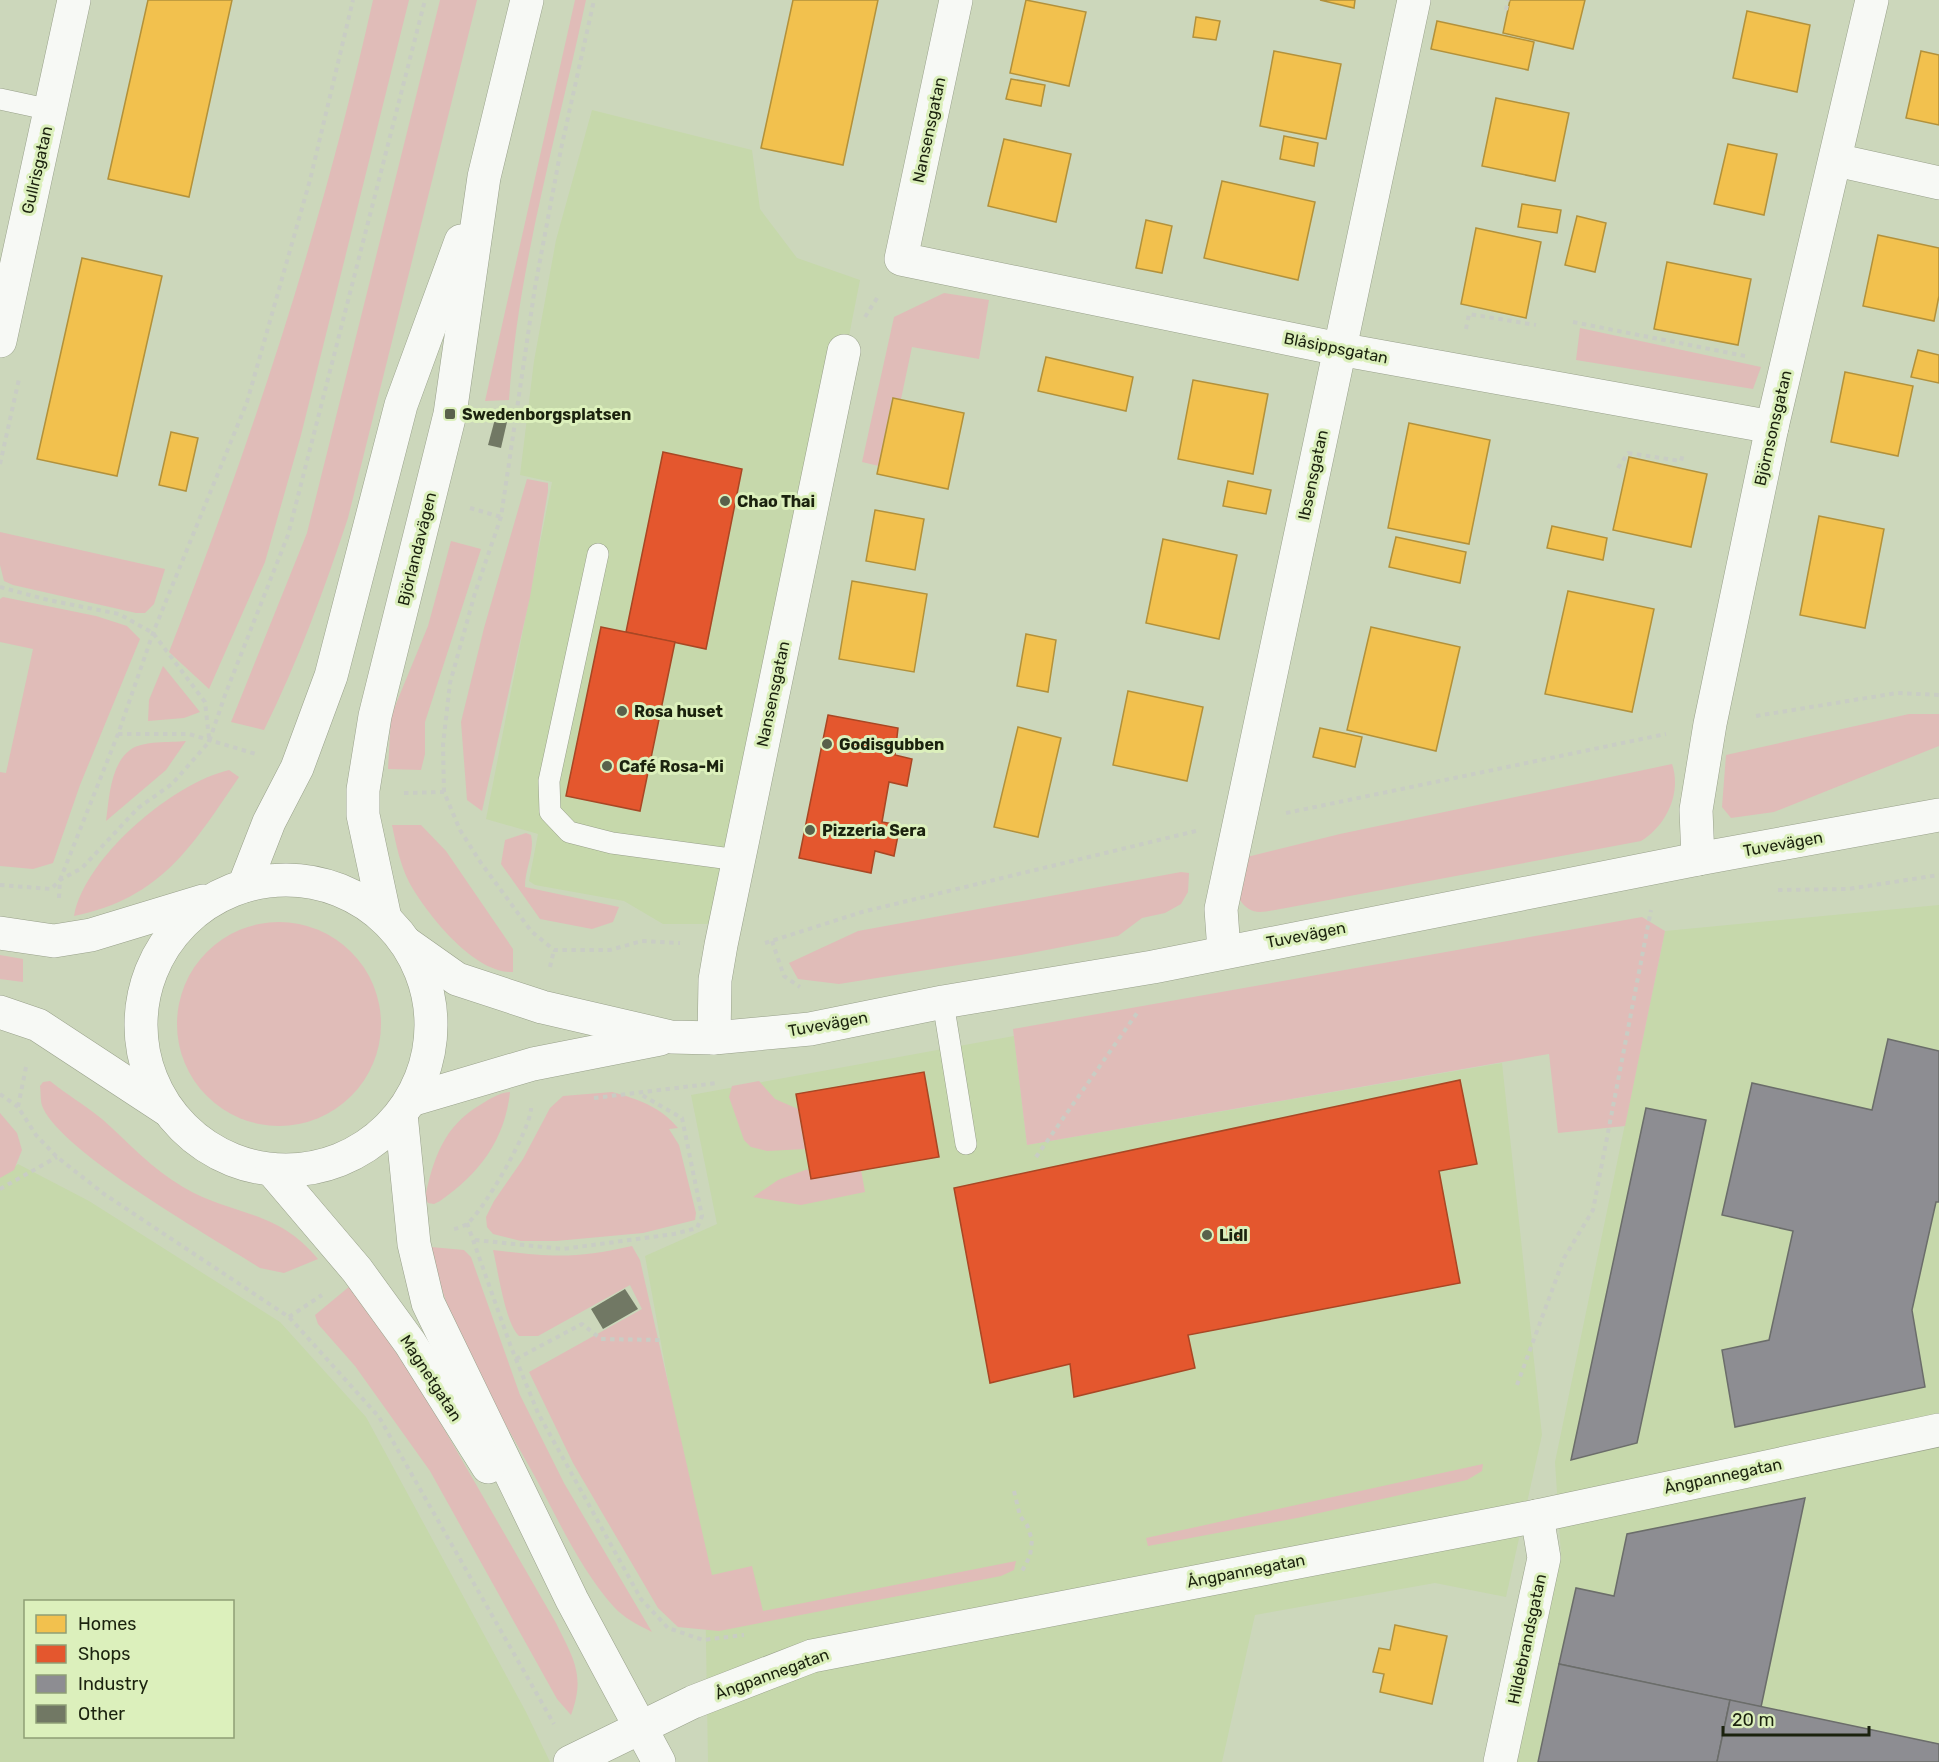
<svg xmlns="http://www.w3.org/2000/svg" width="1939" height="1762" viewBox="0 0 1939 1762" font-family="Rubik,sans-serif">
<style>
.built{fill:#c6d8ab;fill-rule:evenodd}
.green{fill:#e0bcb8}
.homes{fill:#f2c14e;stroke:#b2913b;stroke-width:1.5}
.shops{fill:#e4572e;stroke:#a84724;stroke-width:1.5}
.industry{fill:#8d8d92;stroke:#6b6d6a;stroke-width:1.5}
.building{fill:#717864}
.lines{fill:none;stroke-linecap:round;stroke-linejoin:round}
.service-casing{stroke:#98a08a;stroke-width:22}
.minor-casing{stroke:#98a08a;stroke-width:34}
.tertiary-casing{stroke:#98a08a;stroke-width:34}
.path{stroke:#c9cdc4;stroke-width:4;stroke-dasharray:4.5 4.5;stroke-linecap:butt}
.service{stroke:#f7f9f5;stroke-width:21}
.minor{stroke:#f7f9f5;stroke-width:33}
.tertiary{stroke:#f7f9f5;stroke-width:33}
.poi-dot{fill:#59614b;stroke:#dcf0bc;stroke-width:2}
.labels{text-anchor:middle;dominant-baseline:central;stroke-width:6;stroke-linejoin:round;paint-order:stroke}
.street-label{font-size:16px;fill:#1b220e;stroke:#dcf0bc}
.poi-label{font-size:16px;font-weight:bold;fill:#1b220e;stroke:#dcf0bc;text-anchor:start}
</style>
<rect width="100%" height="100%" fill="#ccd7bb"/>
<g class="built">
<path d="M592,110L752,150L760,209L797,258L860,280L734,924H663L624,901L535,885L529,881L538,834L486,819L552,482L520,475L534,361L556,240Z"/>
<path d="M1939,905V1762H1515L1561,1555L1555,1462L1665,931Z"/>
<path d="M1014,1036L1027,1145L1502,1063L1542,1435L1506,1597L1435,1583L1255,1615L1222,1762H708L705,1583L645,1256L717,1224L691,1095Z"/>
<path d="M18,1164L89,1201L280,1322L366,1417L526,1712L550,1762H0V1178ZM26,1602H232V1736H26Z"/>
</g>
<g class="green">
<path d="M373,0H409L301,435L265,562L209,689L169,652C253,438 323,224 373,0Z"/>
<path d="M440,0H477L348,518C324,590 298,662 264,730L231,722L307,533Z"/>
<path d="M575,0H586C558,132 518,265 509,400L485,401Z"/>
<path d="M944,293L989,300L979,359L912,347L901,399L892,398L879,466L862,462L894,317Z"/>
<path d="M1580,328L1761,367L1753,389L1576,360Z"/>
<path d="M527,479L548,483V491L530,597L482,811L467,800L461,722L484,628Z"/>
<path d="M0,532L165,569L154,604L145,613H136L13,585L4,581L0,565Z"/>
<path d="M451,541L481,549L425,722V754L421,770L388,769L391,716L428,626Z"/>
<path d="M3,597L96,616L127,626L140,639L80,785L53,863L33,869L0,866V772L6,773L33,649L0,642V599Z"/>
<path d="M163,666L200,712L184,718L148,721L149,700Z"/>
<path d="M1909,714H1939V746L1774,812L1731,818L1722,807L1726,755Z"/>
<path d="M186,741L166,770L106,821C109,800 110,765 130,750C143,740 170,743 186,741Z"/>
<path d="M1672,764C1682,793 1666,826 1641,841L1286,908C1264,911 1251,919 1238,897L1247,857L1340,834Z"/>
<path d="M229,770L239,777C192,846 162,898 74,916C85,857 173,783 229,770Z"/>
<path d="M392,825H421L446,851L513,949V972C474,974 426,913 409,882C400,864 396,844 392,825Z"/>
<path d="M526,833L531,835C535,853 525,868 525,887L619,907L613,922L592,929L540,919L501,864L505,840Z"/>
<path d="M1181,872L1189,873L1188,892L1181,904L1165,913L1142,918L1118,936L1021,955L839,984L798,979L789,963L858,931Z"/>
<path d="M1642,917L1665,931L1625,1126L1558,1133L1549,1054L1027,1145L1013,1029Z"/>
<circle cx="279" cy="1024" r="102"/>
<path d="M0,955L23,959V982L0,979Z"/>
<path d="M50,1081C66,1094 85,1105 102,1119C128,1142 152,1169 183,1187C232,1216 277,1209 318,1259L284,1273L260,1268C212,1237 65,1155 43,1108C40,1102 41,1092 40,1086L43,1082Z"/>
<path d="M759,1081L775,1099L798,1109L805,1149L767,1151L751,1147L744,1140L729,1097L732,1086Z"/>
<path d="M510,1092C505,1140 479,1174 440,1201L434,1204L428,1203L425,1198C433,1159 444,1126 480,1105C490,1099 498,1093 510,1092Z"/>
<path d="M612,1092C638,1099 661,1107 678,1128L669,1129L679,1145L696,1213L695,1220L643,1233L556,1241H521L493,1234L487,1227L486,1217L494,1201L523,1159L550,1108L563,1096Z"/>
<path d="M0,1113L17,1133L22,1150L14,1170L0,1178Z"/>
<path d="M808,1169L811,1179L861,1170L865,1192L801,1205L753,1197L778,1180Z"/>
<path d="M632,1246L640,1260L712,1575L752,1566L763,1611L1016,1561L1014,1570L1001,1576L719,1631L678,1627L658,1608L573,1463L529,1372L642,1309L630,1285L538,1336H519C505,1323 498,1270 493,1250C549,1257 577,1259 632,1246Z"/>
<path d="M431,1247L464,1250L471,1257L520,1395L564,1483L652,1632C638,1625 624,1618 614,1607C580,1569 558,1519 534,1475C494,1402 447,1330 431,1247Z"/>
<path d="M350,1286L406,1363L556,1623C573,1658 586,1675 571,1715L557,1699L430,1471L355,1366L318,1324L315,1315Z"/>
<path d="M1483,1464L1482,1471L1467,1480L1297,1518L1148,1546L1146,1538L1187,1529Z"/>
</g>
<g class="homes">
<path d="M148,0H232L189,197L108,179Z"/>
<path d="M793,0H878L843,165L761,148Z"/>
<path d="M1026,0L1086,12L1069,86L1010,73Z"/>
<path d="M1320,0H1355L1354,8Z"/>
<path d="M1510,0H1585L1573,49L1503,33Z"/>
<path d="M1747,11L1810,25L1797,92L1733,78Z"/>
<path d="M1196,17L1220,21L1216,40L1193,37Z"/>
<path d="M1437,21L1534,42L1528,70L1431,49Z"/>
<path d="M1274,51L1341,64L1326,139L1260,126Z"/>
<path d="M1921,51L1939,55V125L1906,118Z"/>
<path d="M1011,79L1045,85L1041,106L1006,99Z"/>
<path d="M1496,98L1569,113L1555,181L1482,166Z"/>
<path d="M1284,136L1318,143L1314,166L1280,159Z"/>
<path d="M1004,139L1071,154L1056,222L988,206Z"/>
<path d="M1728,144L1777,154L1764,215L1714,204Z"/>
<path d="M1222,181L1315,202L1298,280L1204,258Z"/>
<path d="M1522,204L1561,210L1557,233L1518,227Z"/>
<path d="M1577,216L1606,223L1595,272L1565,265Z"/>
<path d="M1146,220L1172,226L1162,273L1136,268Z"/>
<path d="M1476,228L1541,242L1526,318L1461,304Z"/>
<path d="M1878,235L1939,248V296L1934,321L1863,306Z"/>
<path d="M82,258L162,276L117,476L37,459Z"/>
<path d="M1667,262L1751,279L1738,345L1654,329Z"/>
<path d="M1918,350L1939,355V383L1911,377Z"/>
<path d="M1046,357L1133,377L1126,411L1038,391Z"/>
<path d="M1845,372L1913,386L1898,456L1831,442Z"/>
<path d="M1193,380L1268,394L1253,474L1178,459Z"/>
<path d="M893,398L964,413L948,489L877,474Z"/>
<path d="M1409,423L1490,440L1469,544L1388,528Z"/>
<path d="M171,432L198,438L186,491L159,485Z"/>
<path d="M1629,457L1707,474L1691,547L1613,530Z"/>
<path d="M1228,481L1271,490L1266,514L1223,506Z"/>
<path d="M875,510L924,519L915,570L866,561Z"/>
<path d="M1819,516L1884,529L1865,628L1800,615Z"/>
<path d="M1552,526L1607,538L1603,560L1547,548Z"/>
<path d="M1396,537L1466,552L1460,583L1389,567Z"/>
<path d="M1163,539L1237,555L1219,639L1146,623Z"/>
<path d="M852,581L927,594L914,672L839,659Z"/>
<path d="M1568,591L1654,609L1632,712L1545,694Z"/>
<path d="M1371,627L1460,647L1436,751L1347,730Z"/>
<path d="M1026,634L1056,640L1048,692L1017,686Z"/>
<path d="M1128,691L1203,707L1187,781L1113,765Z"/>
<path d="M1018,727L1061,738L1038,837L994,827Z"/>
<path d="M1320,728L1362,737L1355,767L1313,757Z"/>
<path d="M1395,1625L1447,1636L1432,1704L1380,1692L1384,1674L1373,1672L1379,1648L1390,1650Z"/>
</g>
<g class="shops">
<path d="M663,452L742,469L706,649L626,632Z"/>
<path d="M601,627L675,642L640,811L566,796Z"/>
<path d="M828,715L898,728L895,755L912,759L907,786L889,782L882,822L900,825L894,856L875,851L871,873L799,858Z"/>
<path d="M924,1072L939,1157L811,1179L796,1094Z"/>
<path d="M1460,1080L1477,1164L1439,1171L1460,1283L1188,1335L1195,1368L1074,1397L1070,1364L990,1383L954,1188Z"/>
</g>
<g class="industry">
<path d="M1888,1039L1939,1051V1202H1936L1912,1310L1925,1387L1735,1427L1722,1350L1769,1340L1793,1231L1722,1215L1752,1083L1872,1110Z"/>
<path d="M1646,1108L1706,1120L1637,1443L1571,1460Z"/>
<path d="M1805,1498L1761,1707L1559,1664L1576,1588L1614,1596L1627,1534Z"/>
<path d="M1559,1664L1730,1700L1717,1762H1538Z"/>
<path d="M1730,1700L1939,1744V1762H1717Z"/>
</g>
<g class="building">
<path d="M495,419L507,422L501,448L488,445Z"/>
<path d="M625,1289L638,1309L603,1329L591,1309Z"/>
</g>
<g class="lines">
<defs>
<g id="service">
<path d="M0,99L51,110"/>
<path d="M598,554L549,781L550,812L569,832L612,843L738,860"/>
<path d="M943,1002L966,1144"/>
</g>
<g id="minor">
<path d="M956,0L901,259L1339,349L1772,427"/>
<path d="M1836,160L1939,183"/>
<path d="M0,341L74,0"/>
<path d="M1698,859L1696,810L1710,724L1772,427L1872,0"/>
<path d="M1224,951L1221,909L1414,0"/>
<path d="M714,1038L715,980L721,945L844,351"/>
<path d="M570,1762L693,1702L812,1656L1537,1516L1939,1430"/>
<path d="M1500,1762L1544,1558L1537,1516"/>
</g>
<g id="tertiary">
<circle cx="286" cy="1025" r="145"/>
<path d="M244,886L269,822L297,768L331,676L401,405L461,241"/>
<path d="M385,918L363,815V790L375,716L450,414L484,177L527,0"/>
<path d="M0,933L54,941L91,935L203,901"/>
<path d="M406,943L457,979L542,1007L671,1037L714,1038L810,1029L943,1002L1153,967L1698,859L1939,815"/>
<path d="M0,1012L38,1025L166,1109"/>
<path d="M411,1100L533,1064L660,1039"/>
<path d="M401,1114L414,1244L428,1303L572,1600L659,1762"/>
<path d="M272,1170L357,1270L410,1343L488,1467"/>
</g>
</defs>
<use href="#service" class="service-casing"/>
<use href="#minor" class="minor-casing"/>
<use href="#tertiary" class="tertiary-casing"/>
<g class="path">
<path d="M1506,10L1508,0"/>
<path d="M865,317L879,295"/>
<path d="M1573,322L1745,356"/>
<path d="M1466,329L1469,314L1536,325"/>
<path d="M0,464L19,379"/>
<path d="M1618,468L1628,453L1681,461L1683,454"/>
<path d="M470,508L501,517"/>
<path d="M0,587L48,600L119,614L153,633L205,702L209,738"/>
<path d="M1756,716L1897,693L1939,695"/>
<path d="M118,734H189L256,754"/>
<path d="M444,792L443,745L450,683L475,593L501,517L535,287L561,149L594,0"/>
<path d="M404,793L444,792L460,830L481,863L531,931L554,950H610L642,941L680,943"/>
<path d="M1286,813L1666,734"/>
<path d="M0,885L51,889L60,880L82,868L138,808L172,784L209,742L225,695L288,535L425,0"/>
<path d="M1778,890L1848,889L1939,875"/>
<path d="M59,898L60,880L118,734L153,633L247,402L310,180L353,0"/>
<path d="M772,941L784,976L800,987"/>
<path d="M765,943L862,912L1196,831"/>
<path d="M550,967L554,950"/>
<path d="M26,1067L18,1107L36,1135L57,1157L104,1194L289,1317L379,1417L554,1724"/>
<path d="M0,1094L18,1107"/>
<path d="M594,1098L717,1083"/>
<path d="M1036,1157L1137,1013"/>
<path d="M0,1189L57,1157"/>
<path d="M467,1223L511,1347L538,1413L641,1599L668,1628L703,1640L744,1635"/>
<path d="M454,1229C458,1228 464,1226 467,1224C484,1210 531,1129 531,1108"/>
<path d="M475,1240L563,1249L674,1234L697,1228L702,1216L682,1118L640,1094"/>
<path d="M289,1317L322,1295"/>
<path d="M516,1359L582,1324L601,1339L660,1340"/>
<path d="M1517,1385L1564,1258L1593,1210L1651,910"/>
<path d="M1014,1491L1020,1516L1027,1525L1032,1540L1030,1556L1022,1571"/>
</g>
<use href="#service" class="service"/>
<use href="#minor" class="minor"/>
<use href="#tertiary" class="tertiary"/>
</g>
<g class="poi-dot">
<rect x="444" y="408" width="12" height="12" rx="3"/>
<circle cx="725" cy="501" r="6"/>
<circle cx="622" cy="711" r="6"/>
<circle cx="827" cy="744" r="6"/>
<circle cx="607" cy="766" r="6"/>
<circle cx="810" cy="830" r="6"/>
<circle cx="1207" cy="1235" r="6"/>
</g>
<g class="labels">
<g class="street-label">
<text transform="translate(929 130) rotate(-78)">Nansensgatan</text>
<text transform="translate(37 170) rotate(-77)">Gullrisgatan</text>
<text transform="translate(1336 348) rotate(11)">Blåsippsgatan</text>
<text transform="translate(1773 428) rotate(-77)">Björnsonsgatan</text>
<text transform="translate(1313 475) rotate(-78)">Ibsensgatan</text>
<text transform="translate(417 549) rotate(-76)">Björlandavägen</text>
<text transform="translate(773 694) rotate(-78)">Nansensgatan</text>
<text transform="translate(1783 844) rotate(-10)">Tuvevägen</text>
<text transform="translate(1306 935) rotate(-11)">Tuvevägen</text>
<text transform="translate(828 1024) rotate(-10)">Tuvevägen</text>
<text transform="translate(431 1378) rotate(57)">Magnetgatan</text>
<text transform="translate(1723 1476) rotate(-12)">Ångpannegatan</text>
<text transform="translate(1246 1571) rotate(-11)">Ångpannegatan</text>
<text transform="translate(1527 1639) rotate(-78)">Hildebrandsgatan</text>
<text transform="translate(772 1674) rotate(-20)">Ångpannegatan</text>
</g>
<g class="poi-label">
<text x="462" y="414">Swedenborgsplatsen</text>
<text x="737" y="501">Chao Thai</text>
<text x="634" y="711">Rosa huset</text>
<text x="839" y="744">Godisgubben</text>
<text x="619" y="766">Café Rosa-Mi</text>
<text x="822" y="830">Pizzeria Sera</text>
<text x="1219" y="1235">Lidl</text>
</g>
</g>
<rect x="24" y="1600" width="210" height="138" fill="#dcf0bc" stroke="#8f9e76" stroke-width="1.5"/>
<rect x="36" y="1615" width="30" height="18" fill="#f2c14e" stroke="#8f9e76" stroke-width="1.5"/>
<text x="78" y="1630" font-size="18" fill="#1b220e">Homes</text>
<rect x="36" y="1645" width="30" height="18" fill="#e4572e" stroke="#8f9e76" stroke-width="1.5"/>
<text x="78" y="1660" font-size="18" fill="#1b220e">Shops</text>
<rect x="36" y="1675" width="30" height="18" fill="#8d8d92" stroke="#8f9e76" stroke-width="1.5"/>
<text x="78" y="1690" font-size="18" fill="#1b220e">Industry</text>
<rect x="36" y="1705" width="30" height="18" fill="#717864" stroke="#8f9e76" stroke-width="1.5"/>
<text x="78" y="1720" font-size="18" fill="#1b220e">Other</text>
<path d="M1723 1726v9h146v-9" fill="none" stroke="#1b220e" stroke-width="3"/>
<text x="1732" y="1726" font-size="18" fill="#1b220e" stroke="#dcf0bc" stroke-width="4.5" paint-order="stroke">20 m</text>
</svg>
